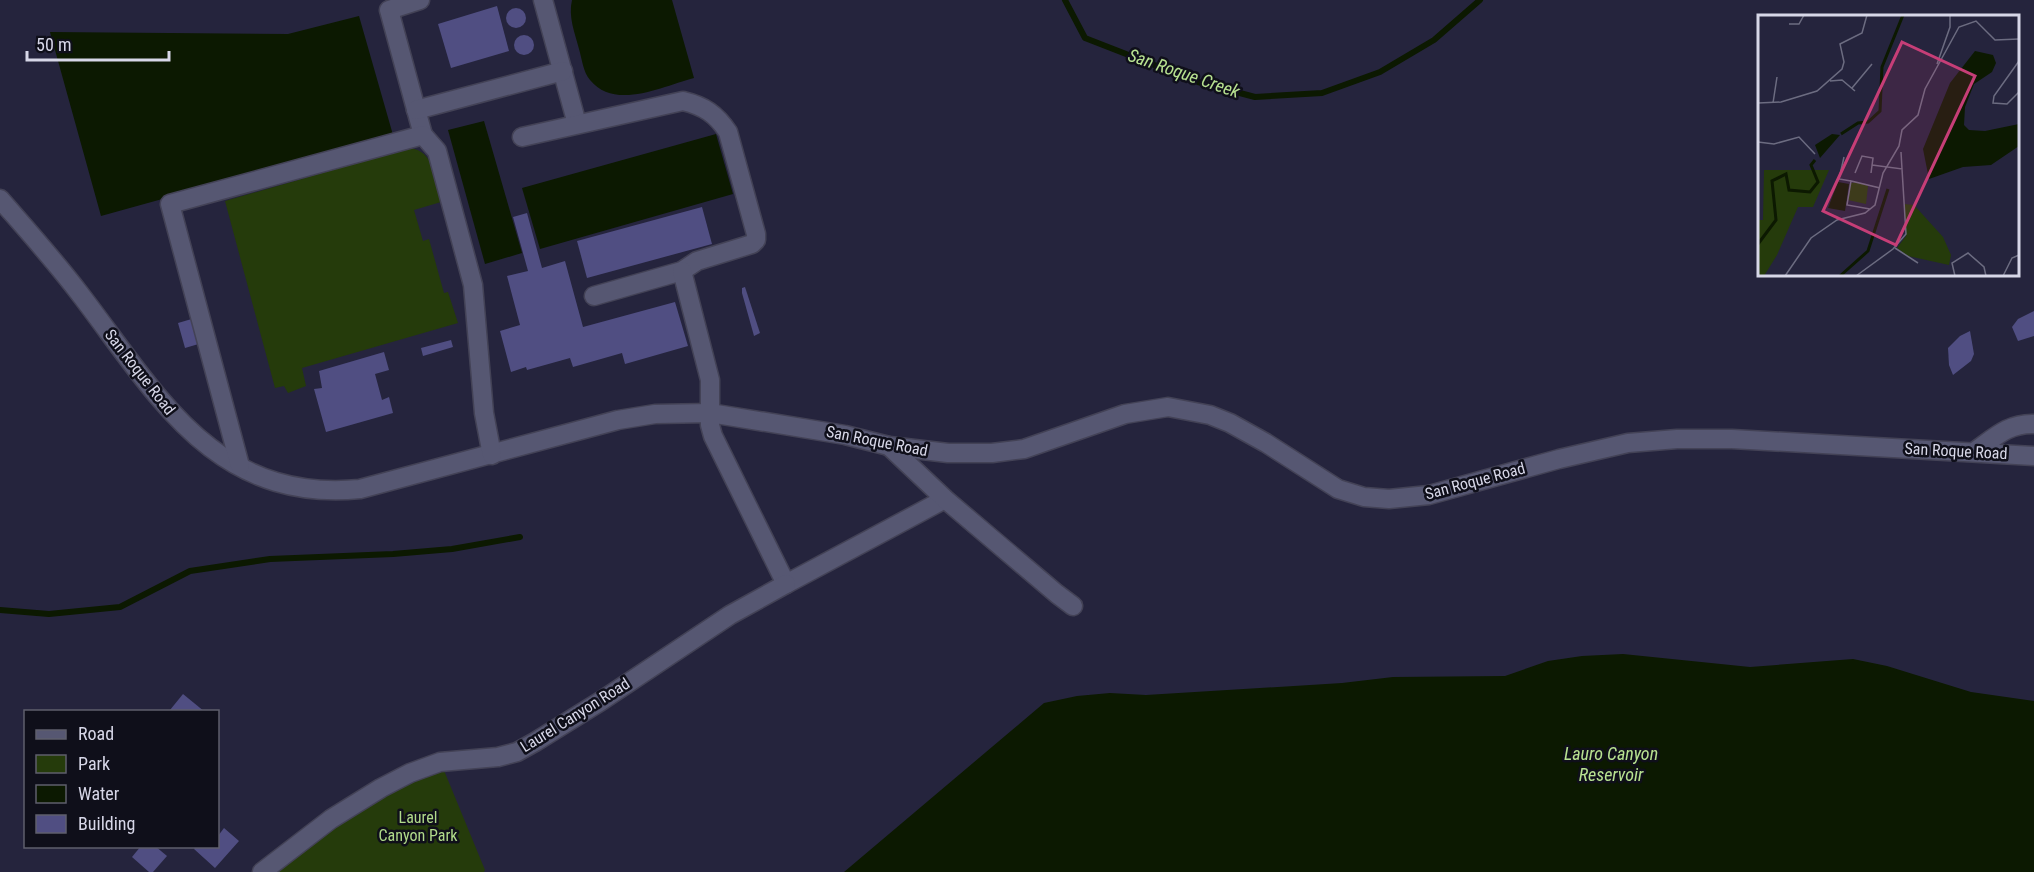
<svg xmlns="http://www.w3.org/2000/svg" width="2034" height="872" viewBox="0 0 2034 872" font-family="'Roboto Condensed',sans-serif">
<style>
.green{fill:#253b0b}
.water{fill:#0c1901}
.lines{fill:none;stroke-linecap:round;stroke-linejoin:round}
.stream{stroke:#0c1901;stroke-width:6}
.building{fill:#504e82}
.minor-casing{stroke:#434256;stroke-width:21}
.minor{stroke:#565772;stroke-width:18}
.labels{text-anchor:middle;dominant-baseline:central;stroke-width:5;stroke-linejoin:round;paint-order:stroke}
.street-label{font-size:16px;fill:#d7d7e8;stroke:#0f0f1a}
.park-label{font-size:16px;fill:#b0da8a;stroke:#0f0f1a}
.water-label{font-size:18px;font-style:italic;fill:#b8e291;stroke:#0f0f1a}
.inset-river{fill:none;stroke:#0c1901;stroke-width:3}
.inset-road{fill:none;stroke:#6c6c81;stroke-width:1.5}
.view{fill:#c63e77;fill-opacity:0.15;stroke:#c63e77;stroke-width:3}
.inset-edge{fill:none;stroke:#d7d7e8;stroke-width:3}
</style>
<rect width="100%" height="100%" fill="#25243d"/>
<g class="green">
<path d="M409,148C435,150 436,181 441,202L414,210L423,241L429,239L444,293L448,292L458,323L302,368L306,386L288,393L284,386L275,388L225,201Z"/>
<path d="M443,768L485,870L484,872H273L353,813L404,782Z"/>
</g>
<g class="water">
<path d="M572,0H672L694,78C663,86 615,111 590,80C583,72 582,59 579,49C575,33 568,17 572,0Z"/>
<path d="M359,16L393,135L101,216L50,32L288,34Z"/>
<path d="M484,121L522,253L485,264L448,130Z"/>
<path d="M716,134L733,194L540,249L522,188Z"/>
<path d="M1623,654L1750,667L1853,659L1887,666L1971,692L2034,701V872H844L1044,703L1077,696L1110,693L1146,695L1342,683L1393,677L1505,676L1548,661L1582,656Z"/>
</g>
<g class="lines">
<g class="stream">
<path d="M1065,0L1085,38L1198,82L1255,97L1322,93L1380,72L1434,40L1480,0"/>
<path d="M0,610L49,614L120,607L190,571L270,559L393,554L452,549L520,537"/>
</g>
</g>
<g class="building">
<path d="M497,6L509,51L451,68L438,24Z"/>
<circle cx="516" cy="18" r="10"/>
<circle cx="524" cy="45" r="10"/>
<path d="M702,207L712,244L587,278L577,241Z"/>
<path d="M527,213L542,268L565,261L583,327L675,302L688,346L625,364L622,353L573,367L570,358L527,370L526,367L511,372L500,331L520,325L507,276L528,271L513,217Z"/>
<path d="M745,287L760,333L754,336L742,293V288Z"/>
<path d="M2034,311V336L2018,341L2012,327L2018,319Z"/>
<path d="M195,318L202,343L185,348L178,323Z"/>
<path d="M1970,331L1974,354L1971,361L1953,375L1949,365L1948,348L1960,336Z"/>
<path d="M451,340L453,347L423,356L421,348Z"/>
<path d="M384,352L389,370L375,374L382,400L389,397L393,413L326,432L314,389L322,388L319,371Z"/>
<path d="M183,694L205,712H172L170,710Z"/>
<path d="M224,828L239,841L215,868L194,849L196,846H218V836Z"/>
<path d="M141,846H155L167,856L153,872H149L132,857Z"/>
</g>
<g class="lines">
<defs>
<g id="minor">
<path d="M420,0L389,10L423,135"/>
<path d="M543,0L577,124"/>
<path d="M416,110L563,71"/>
<path d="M522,137L683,101C704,106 716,114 728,132L756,234V240L752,244L697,261L682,271L594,296"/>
<path d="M0,199C27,230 55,261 80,294C156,393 214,503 360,489L618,420L655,414L710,413L845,435L889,446L948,453H992L1024,449L1125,414L1168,407L1210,415L1230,423L1266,443L1338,489L1364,497L1389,499L1429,495L1559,459L1628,443L1677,439H1732L2034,456"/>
<path d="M682,271L710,380V425L713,436L786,584L945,499"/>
<path d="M889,446L945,499L1057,594L1073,606"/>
<path d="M1974,452C1994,438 2008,423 2034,424"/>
<path d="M240,466L170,204L423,135L437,151L473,285L484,413L492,455"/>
<path d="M262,872L331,819L381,788L410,773L440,762L498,757L517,752L535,742L601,701L730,615L786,584"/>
</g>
</defs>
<use href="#minor" class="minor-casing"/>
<use href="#minor" class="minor"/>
</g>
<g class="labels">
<g class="street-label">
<text transform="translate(140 372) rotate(52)">San Roque Road</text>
<text transform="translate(877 441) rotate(11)">San Roque Road</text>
<text transform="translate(1956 451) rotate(3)">San Roque Road</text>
<text transform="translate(1475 481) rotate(-15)">San Roque Road</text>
<text transform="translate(575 715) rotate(-32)">Laurel Canyon Road</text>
</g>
<g class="park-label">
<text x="418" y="817">Laurel<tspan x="418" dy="18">Canyon Park</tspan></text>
</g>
<g class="water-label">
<text transform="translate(1184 73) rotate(19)">San Roque Creek</text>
<text x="1611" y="753">Lauro Canyon<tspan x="1611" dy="21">Reservoir</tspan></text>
</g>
</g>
<g transform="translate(1758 15)">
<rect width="261" height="261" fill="#25243d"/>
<path d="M6,155H71L55,192H40L19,240L6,261H0V205H5ZM99,167L110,171L108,189L90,185L93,168ZM146,189L156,190L185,222L193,240L191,250L150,241L139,233L148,221Z" fill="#253b0b"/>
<path d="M217,36L235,40L238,48L234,57L216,69L207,92L206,110L211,115L227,116L261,109V131L233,150L205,152L171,164L165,134L192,68ZM74,119L82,120L62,143L57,130ZM80,167L91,169L87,196L70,193Z" fill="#0c1901"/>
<path class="inset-river" d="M83,119L100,108L110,107L122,96L124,52L145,0M0,229L18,205L14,166L28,159L31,175L52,177L60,167L53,150L57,145M82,261L110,236L130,174"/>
<path class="inset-road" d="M31,9H41L46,0M261,46L236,81L235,88L249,89L261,77M179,49L192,12V0M72,66L84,65L97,76M94,73L114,49M0,88L23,87L59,76L84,54L86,47L82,29L104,18L109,0M15,88L19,62M0,127L16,129L41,122L57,139M86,142L81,164L93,166M114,150L144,154L143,137M97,158L104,141L115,143L113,158M112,194L89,190L93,166L122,173M137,233L160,248M27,261L53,223L79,205L107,198L117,190L125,158L141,131L144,115L160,100L167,74L201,12L218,6L237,25L261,24M98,261L135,234L148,219L144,154M197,261L194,248L210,238L226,252L228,261M245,261L254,243L261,240"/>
<path class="view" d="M144,27L217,61L138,230L65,196Z"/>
<rect width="261" height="261" class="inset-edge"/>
</g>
<rect x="24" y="710" width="195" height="138" fill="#0f0f1a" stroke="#5f5f6c" stroke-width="1.5"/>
<rect x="36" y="730" width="30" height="9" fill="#565772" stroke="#5f5f6c" stroke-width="1.5"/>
<text x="78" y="740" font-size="18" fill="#d7d7e8">Road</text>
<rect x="36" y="755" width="30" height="18" fill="#253b0b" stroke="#5f5f6c" stroke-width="1.5"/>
<text x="78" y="770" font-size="18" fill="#d7d7e8">Park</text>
<rect x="36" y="785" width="30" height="18" fill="#0c1901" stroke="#5f5f6c" stroke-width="1.5"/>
<text x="78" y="800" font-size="18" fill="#d7d7e8">Water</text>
<rect x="36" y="815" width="30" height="18" fill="#504e82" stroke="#5f5f6c" stroke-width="1.5"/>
<text x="78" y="830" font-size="18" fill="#d7d7e8">Building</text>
<path d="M27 51v9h142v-9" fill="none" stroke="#d7d7e8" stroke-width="3"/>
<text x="36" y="51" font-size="18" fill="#d7d7e8" stroke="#0f0f1a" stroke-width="4.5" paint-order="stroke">50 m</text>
</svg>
